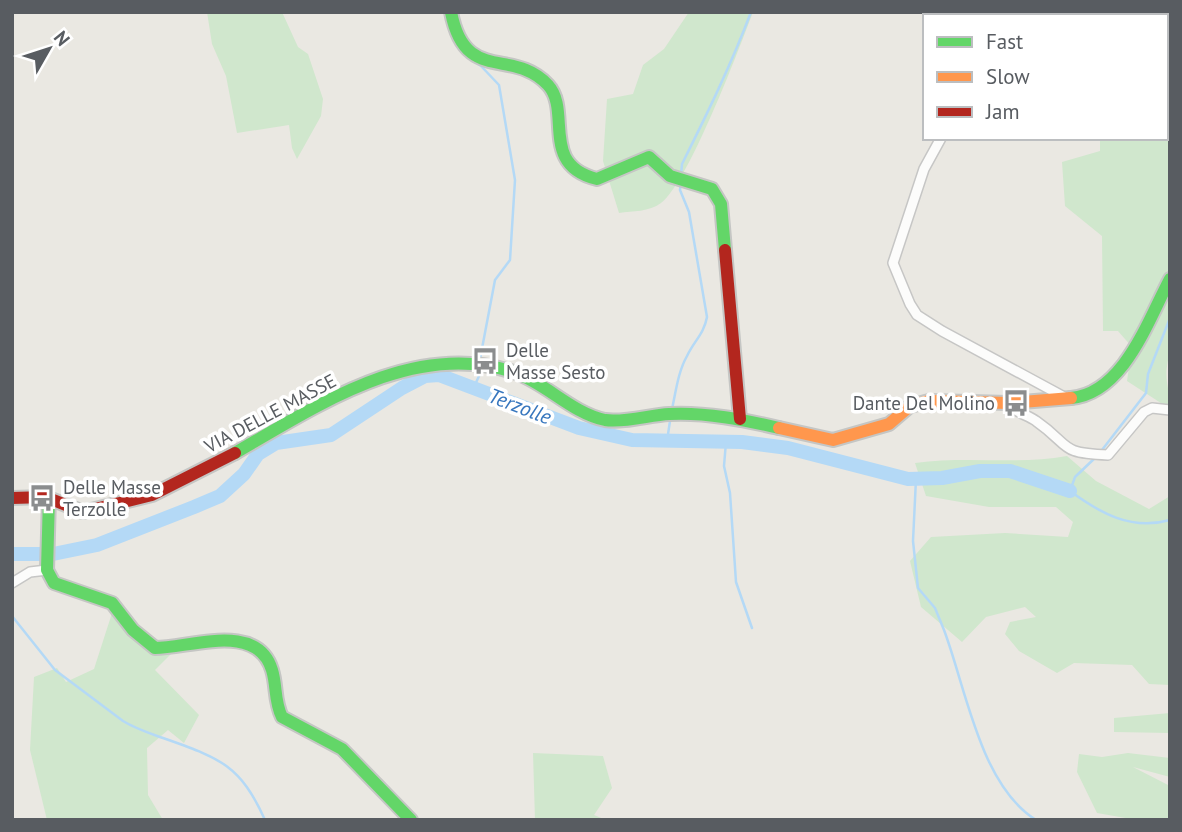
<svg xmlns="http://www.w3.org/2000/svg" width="1182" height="832" viewBox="0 0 1182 832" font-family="'PT Sans',sans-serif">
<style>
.green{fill:#d0e7cd}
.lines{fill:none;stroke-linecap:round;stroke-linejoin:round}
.stream{stroke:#b4d9f6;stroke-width:2.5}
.river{stroke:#b4d9f6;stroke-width:14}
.street-casing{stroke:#c6c6c5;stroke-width:12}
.fast-casing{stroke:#c5c6c4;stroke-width:16}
.slow-casing{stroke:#c5c6c4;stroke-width:16}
.jam-casing{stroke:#c5c6c4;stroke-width:16}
.street{stroke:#fcfcfb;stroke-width:9}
.fast{stroke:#63d668;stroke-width:12}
.slow{stroke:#ff974d;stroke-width:12}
.jam{stroke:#b3261e;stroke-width:12}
.labels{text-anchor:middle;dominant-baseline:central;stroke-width:7;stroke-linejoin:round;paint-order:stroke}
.poi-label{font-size:19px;fill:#585c61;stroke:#fff;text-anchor:start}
.street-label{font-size:19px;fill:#585c61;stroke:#fff}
.water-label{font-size:21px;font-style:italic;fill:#3877be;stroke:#fff}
</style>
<rect width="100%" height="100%" fill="#eae8e2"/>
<g class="green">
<path d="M207,12H282L298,47L308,54L323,99L321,116L297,159L292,148L289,125L237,133L226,76L212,44Z"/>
<path d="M689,12H753C739,49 688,184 661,203C649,212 633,211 619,213L603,161L607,99L633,94L643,65L664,49Z"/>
<path d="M1170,68V352C1162,381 1170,384 1170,409L1127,381L1132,347L1118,331H1103L1102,236L1065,206L1062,162L1100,151V138H1166V70Z"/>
<path d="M1067,456L1096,481L1149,509L1170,496V685L1149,684L1132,665L1074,663L1057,673L1019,651L1005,634L1010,622L1036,617L1025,607L986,617L962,642L921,607L910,561L931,537L1005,533L1068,537L1073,522L1056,507H989L926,496L915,463C967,456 1017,465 1067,456Z"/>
<path d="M113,610L145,650L172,653L155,670L199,715L184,743L168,730L147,748L148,795L163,820H47L30,750L34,677L57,668L66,682L94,669Z"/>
<path d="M1170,713V733L1114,732V718Z"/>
<path d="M533,753L603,756L612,788L594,815L606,820H535Z"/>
<path d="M1128,753L1170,758V777L1133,767L1170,786V820H1137L1097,813L1077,772L1079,754L1102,757Z"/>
</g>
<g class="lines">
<g class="stream">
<path d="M470,59L481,66L499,85L515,180L510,260L495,280L480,359"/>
<path d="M681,175L682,164C707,114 731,65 751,12"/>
<path d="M473,389L480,374L479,366"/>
<path d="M672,409C676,391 678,372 687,356C694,341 704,334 707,317L689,212L680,190L681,182"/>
<path d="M667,441L670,421"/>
<path d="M726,442L724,466L730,493L736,582L752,628"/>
<path d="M1102,450L1146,393L1148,374L1170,318"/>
<path d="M1096,457L1075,477L1070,491C1100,513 1131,531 1170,520"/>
<path d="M916,479L913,541L918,588L935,608L944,630C966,688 980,785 1036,820"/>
<path d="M12,616L55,670L123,721C136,729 149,733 163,738C219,758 240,764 265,820"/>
</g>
<path class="river" d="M12,554H53L97,545L194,507L220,496L244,474L258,454L276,443L331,435L402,388L425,376L439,375L579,428L632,440L742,442L788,448L908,479L942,478L980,471H1010L1070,491"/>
<defs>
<g id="street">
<path d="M1020,16L1023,12"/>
<path d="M941,138L924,169L893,263L910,304L917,315L942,331L1066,398"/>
<path d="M1009,403C1013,412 1028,415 1036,421C1072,446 1057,453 1108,455L1144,412L1152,408L1170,410"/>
<path d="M12,583L30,572L47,570"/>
</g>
<g id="fast">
<path d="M451,12C465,85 513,47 548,85C572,111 539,165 597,179L649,157L670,176L712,189L721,204L725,250"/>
<path d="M1071,398C1124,393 1148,320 1170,279"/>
<path d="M235,453C318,405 417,338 516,373C547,384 572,413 605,420C624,423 650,415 669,414C706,412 744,420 779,428"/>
<path d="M49,497L47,570L54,583L112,603L133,630L155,648C190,648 257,621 272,670C277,686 274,701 282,717L342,749L411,820"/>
</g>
<path id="slow" d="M779,428L833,440L889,424L910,406L929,401L1009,403L1071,398"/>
<g id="jam">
<path d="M725,250L740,419"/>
<path d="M12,498L46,497L83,512L152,495L235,453"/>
</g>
</defs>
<use href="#street" class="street-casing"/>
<use href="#fast" class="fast-casing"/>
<use href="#slow" class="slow-casing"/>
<use href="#jam" class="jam-casing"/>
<use href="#street" class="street"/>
<use href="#fast" class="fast"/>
<use href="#slow" class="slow"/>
<use href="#jam" class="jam"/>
</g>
<defs>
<symbol id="bus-bare" viewBox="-9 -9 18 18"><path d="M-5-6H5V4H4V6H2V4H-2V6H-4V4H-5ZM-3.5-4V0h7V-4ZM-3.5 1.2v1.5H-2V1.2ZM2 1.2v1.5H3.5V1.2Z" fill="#8b8d8e" stroke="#fff" stroke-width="2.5" paint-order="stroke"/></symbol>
</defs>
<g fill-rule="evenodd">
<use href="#bus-bare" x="466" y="342" width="38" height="38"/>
<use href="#bus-bare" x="997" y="384" width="38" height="38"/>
<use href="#bus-bare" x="23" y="479" width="38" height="38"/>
</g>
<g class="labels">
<g class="poi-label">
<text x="506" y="350">Delle<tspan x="506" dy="22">Masse Sesto</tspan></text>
<text x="995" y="403" text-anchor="end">Dante Del Molino</text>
<text x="63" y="487">Delle Masse<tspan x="63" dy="22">Terzolle</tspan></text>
</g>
<g class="street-label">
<text transform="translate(270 413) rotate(-28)">VIA DELLE MASSE</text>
</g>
<g class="water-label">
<text transform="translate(520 406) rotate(21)">Terzolle</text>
</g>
</g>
<rect width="1182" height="832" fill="none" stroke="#585c61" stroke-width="28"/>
<rect x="923" y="14" width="245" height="126" fill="#ffffff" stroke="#bcbec0" stroke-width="2"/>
<rect x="937" y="37" width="35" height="10" fill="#63d668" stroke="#bcbec0" stroke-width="2"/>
<text x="986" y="49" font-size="21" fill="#585c61">Fast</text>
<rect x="937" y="72" width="35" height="10" fill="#ff974d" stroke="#bcbec0" stroke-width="2"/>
<text x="986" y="84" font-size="21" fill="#585c61">Slow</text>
<rect x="937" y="107" width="35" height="10" fill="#b3261e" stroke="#bcbec0" stroke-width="2"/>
<text x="986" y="119" font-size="21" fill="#585c61">Jam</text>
<g transform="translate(49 49) rotate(51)" stroke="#ffffff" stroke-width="5" paint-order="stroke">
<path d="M0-5L12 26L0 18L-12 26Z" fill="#585c61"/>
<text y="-10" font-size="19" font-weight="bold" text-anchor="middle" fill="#585c61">N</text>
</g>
</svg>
